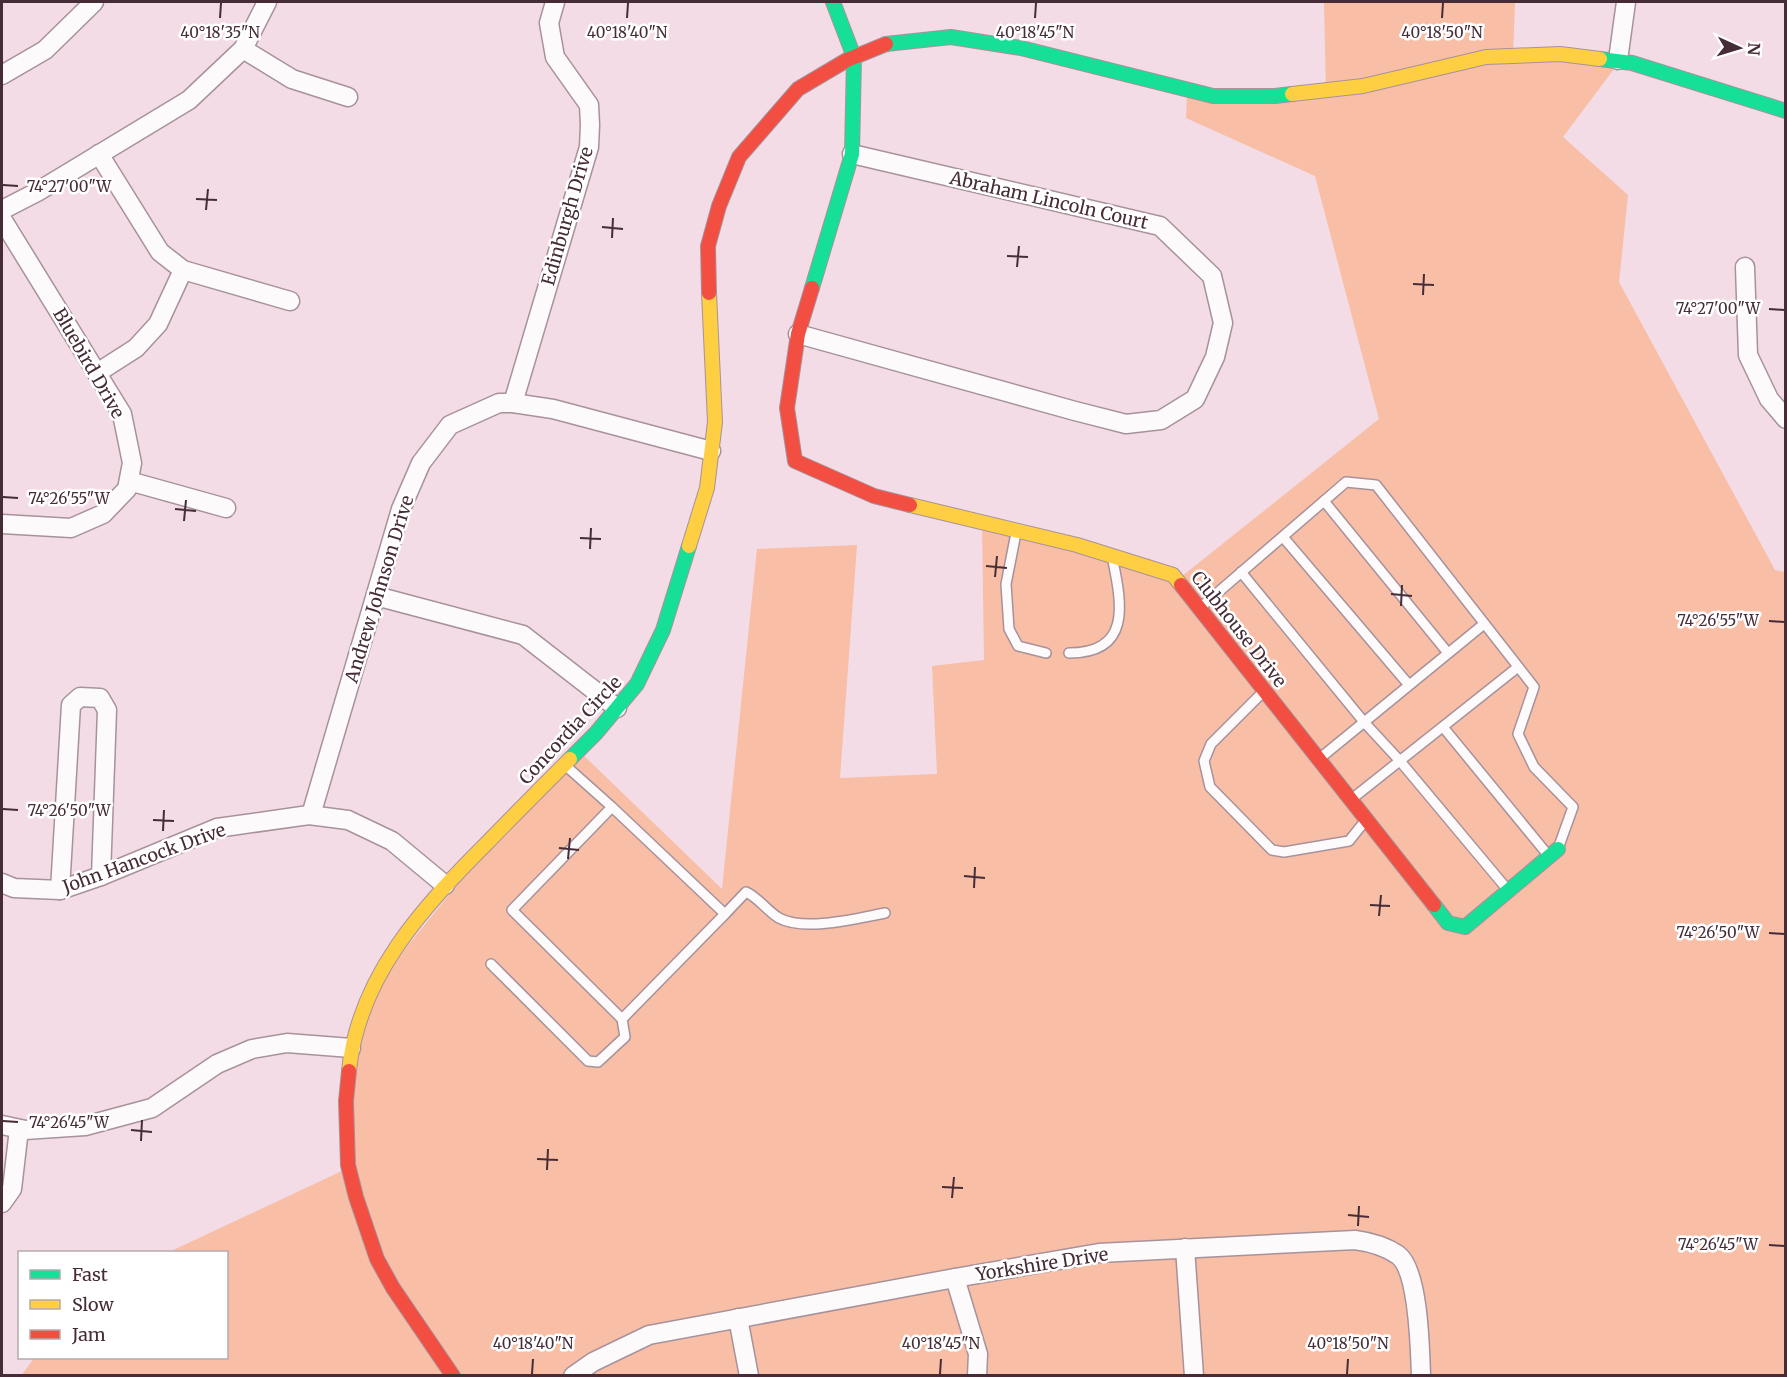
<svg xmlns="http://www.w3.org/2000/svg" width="1787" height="1377" viewBox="0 0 1787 1377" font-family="Merriweather,serif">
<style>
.green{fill:#f8bea6}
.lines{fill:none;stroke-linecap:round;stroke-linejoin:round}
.lane-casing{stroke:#a7929b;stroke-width:12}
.street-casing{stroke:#a7929b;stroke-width:21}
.fast-casing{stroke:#a7929b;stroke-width:16}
.slow-casing{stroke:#a7929b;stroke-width:16}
.jam-casing{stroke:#a7929b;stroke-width:16}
.lane{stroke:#fdfafb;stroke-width:9}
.street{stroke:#fdfafb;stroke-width:18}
.fast{stroke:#16e098;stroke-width:14}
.slow{stroke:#ffcf43;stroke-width:14}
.jam{stroke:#f24e42;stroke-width:14}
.ticks{fill:none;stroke:#452c37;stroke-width:2}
.labels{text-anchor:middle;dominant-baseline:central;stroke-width:5;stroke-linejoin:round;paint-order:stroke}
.street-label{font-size:18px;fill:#452c37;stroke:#fff}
.ticks-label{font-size:15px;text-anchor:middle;fill:#452c37;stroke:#fff;stroke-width:5;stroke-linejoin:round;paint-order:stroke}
</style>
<rect width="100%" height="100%" fill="#f3dce5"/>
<path class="green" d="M1324,2H1515L1513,56L1620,61L1563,137L1628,195L1619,282L1775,570L1785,572V1375L21,1376L34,1358H226V1252H169L344,1170L360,1005L526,799L578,750L722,889L757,549L857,545L840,778L937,774L932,666L984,660L982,523L1176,581L1379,419L1315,176L1186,118L1187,96L1326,93Z"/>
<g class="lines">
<defs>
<g id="lane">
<path d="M1324,501L1448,653"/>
<path d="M1016,533L1006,584L1009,629L1018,646L1046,653"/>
<path d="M1283,537L1409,685"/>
<path d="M1241,572L1364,722L1400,761L1507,889"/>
<path d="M1201,607L1346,482L1376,485L1534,687L1518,734L1534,767L1573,807L1559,846"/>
<path d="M1069,653C1131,653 1122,605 1113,561"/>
<path d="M1262,693L1211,744L1204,761L1210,787L1272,850L1284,852L1349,841L1365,821"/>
<path d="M1443,727L1548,855"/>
<path d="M1319,759L1484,624"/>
<path d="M566,766L612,807L725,914L622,1019L512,910L612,807"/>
<path d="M1353,798L1518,667"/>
<path d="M725,914L746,892C759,898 767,911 779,918C805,932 858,918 885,913"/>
<path d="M491,964L588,1061L598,1062L625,1037L622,1019"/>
</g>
<g id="street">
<path d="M243,49L292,79L348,97"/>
<path d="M1618,60L1626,2"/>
<path d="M2,75L45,50L94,2"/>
<path d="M99,154L160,252L183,270L290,301"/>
<path d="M2,210L37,192L189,100L243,49L267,2"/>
<path d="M2,219L122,414L132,463L127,489L103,514L71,528L2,524"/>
<path d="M1745,267L1748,355L1769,399L1786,419"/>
<path d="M798,334L1075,411L1126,424L1161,420L1195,399L1215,357L1223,323L1212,276L1160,226L852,154"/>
<path d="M97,373L136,348L158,324L183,270"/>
<path d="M513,403L589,147L590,125L589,105L555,57L549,23L555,2"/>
<path d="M129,481L226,508"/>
<path d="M376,596L523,635L617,708"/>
<path d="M311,815L401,509L421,463L450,425L499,403H513L553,409L711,451"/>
<path d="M2,883L14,888L60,890L101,876L217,828L309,815L348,820L392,841L445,885"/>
<path d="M60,890L71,705L80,697L100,698L107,710L101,876"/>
<path d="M2,1125L25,1130L85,1126L152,1108L217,1064L252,1049L287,1043L351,1048"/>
<path d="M2,1203L12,1189L19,1129"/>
<path d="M1185,1248L1194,1376"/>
<path d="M955,1278L978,1354L977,1376"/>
<path d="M738,1318L749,1376"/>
<path d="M573,1376L593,1362L649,1335L955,1278L1099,1253L1355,1240C1370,1242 1385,1246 1398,1255C1419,1271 1420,1350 1421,1376"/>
</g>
<g id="fast">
<path d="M886,44L951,37L1021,48L1213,96H1275L1292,94"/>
<path d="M1600,59L1632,63L1786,111"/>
<path d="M812,288L852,154L854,57L833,2"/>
<path d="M570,759L596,733L637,684L663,630L689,546"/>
<path d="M1434,905L1448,923L1465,927L1558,849"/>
</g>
<g id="slow">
<path d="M1292,94L1363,86L1486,57L1560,54L1600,59"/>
<path d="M910,505L1077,545L1173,575L1181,585"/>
<path d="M689,546L707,488L715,422L709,293"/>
<path d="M349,1071C358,977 423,907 486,844C514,815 542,787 570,759"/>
</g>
<g id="jam">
<path d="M812,288L798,334L787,408L795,461L874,496L910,505"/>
<path d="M709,293L708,246L719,206L739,157L798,89L847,60L886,44"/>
<path d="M1181,585L1434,905"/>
<path d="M349,1071L346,1101L348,1165L356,1197L377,1259L393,1288L453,1376"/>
</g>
</defs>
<use href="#lane" class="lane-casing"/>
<use href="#street" class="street-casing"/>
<use href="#fast" class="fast-casing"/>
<use href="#slow" class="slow-casing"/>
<use href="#jam" class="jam-casing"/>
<use href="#lane" class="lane"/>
<use href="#street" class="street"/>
<use href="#fast" class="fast"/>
<use href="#slow" class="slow"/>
<use href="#jam" class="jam"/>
</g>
<path class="ticks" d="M220,18L221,3M627,18L628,3M1035,18L1036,3M1442,18L1443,3M3,185L18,186M196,199L217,200M206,210L208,189M602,227L623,229M612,238L613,218M1007,256L1028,257M1017,267L1019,246M1413,284L1434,285M1423,295L1424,274M1769,309L1784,310M3,497L18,498M175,509L196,511M184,521L186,500M580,538L601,539M590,549L591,528M986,566L1007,568M995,577L997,556M1391,594L1412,596M1401,606L1402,585M1769,621L1784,622M3,809L18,810M153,820L174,821M163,831L164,810M559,848L579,850M568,859L570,838M964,876L985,878M974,888L975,867M1370,905L1390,906M1379,916L1381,895M1769,933L1784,934M3,1121L18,1122M131,1130L152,1132M141,1141L142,1120M537,1159L558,1160M547,1170L548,1149M942,1187L963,1188M952,1198L954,1177M1348,1215L1369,1217M1358,1226L1359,1206M1769,1245L1784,1246M532,1374L533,1359M940,1374L941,1359M1347,1374L1348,1359"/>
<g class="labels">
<g class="street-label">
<text transform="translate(1049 200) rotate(13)">Abraham Lincoln Court</text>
<text transform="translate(567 216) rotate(-74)">Edinburgh Drive</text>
<text transform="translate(89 363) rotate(60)">Bluebird Drive</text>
<text transform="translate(379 589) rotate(-73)">Andrew Johnson Drive</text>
<text transform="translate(1239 629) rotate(52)">Clubhouse Drive</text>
<text transform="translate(570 730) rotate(-47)">Concordia Circle</text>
<text transform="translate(144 858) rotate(-20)">John Hancock Drive</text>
<text transform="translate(1042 1264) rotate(-9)">Yorkshire Drive</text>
</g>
</g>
<g class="ticks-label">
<text x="220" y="38">40°18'35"N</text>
<text x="627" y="38">40°18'40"N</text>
<text x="1035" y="38">40°18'45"N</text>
<text x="1442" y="38">40°18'50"N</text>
<text x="69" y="192">74°27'00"W</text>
<text x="1718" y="314">74°27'00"W</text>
<text x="69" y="504">74°26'55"W</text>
<text x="1718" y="626">74°26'55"W</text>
<text x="69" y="816">74°26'50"W</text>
<text x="1718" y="938">74°26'50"W</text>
<text x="69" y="1128">74°26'45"W</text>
<text x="1718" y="1250">74°26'45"W</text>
<text x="533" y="1349">40°18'40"N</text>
<text x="941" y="1349">40°18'45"N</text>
<text x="1348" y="1349">40°18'50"N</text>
</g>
<rect width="1787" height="1377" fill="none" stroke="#452c37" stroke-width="6"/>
<rect x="18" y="1251" width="210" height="108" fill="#ffffff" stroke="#b5abaf" stroke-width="1.5"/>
<rect x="30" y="1270" width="30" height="9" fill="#16e098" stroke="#b5abaf" stroke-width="1.5"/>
<text x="72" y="1281" font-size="18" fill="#452c37">Fast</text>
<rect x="30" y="1300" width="30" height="9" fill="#ffcf43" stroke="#b5abaf" stroke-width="1.5"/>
<text x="72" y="1311" font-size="18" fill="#452c37">Slow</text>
<rect x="30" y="1330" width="30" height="9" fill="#f24e42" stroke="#b5abaf" stroke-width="1.5"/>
<text x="72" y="1341" font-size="18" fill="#452c37">Jam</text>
<g transform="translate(1739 48) rotate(94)" stroke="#ffffff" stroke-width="4.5" paint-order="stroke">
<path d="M0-4.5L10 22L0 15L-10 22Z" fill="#452c37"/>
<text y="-9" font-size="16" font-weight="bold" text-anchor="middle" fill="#452c37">N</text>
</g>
</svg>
